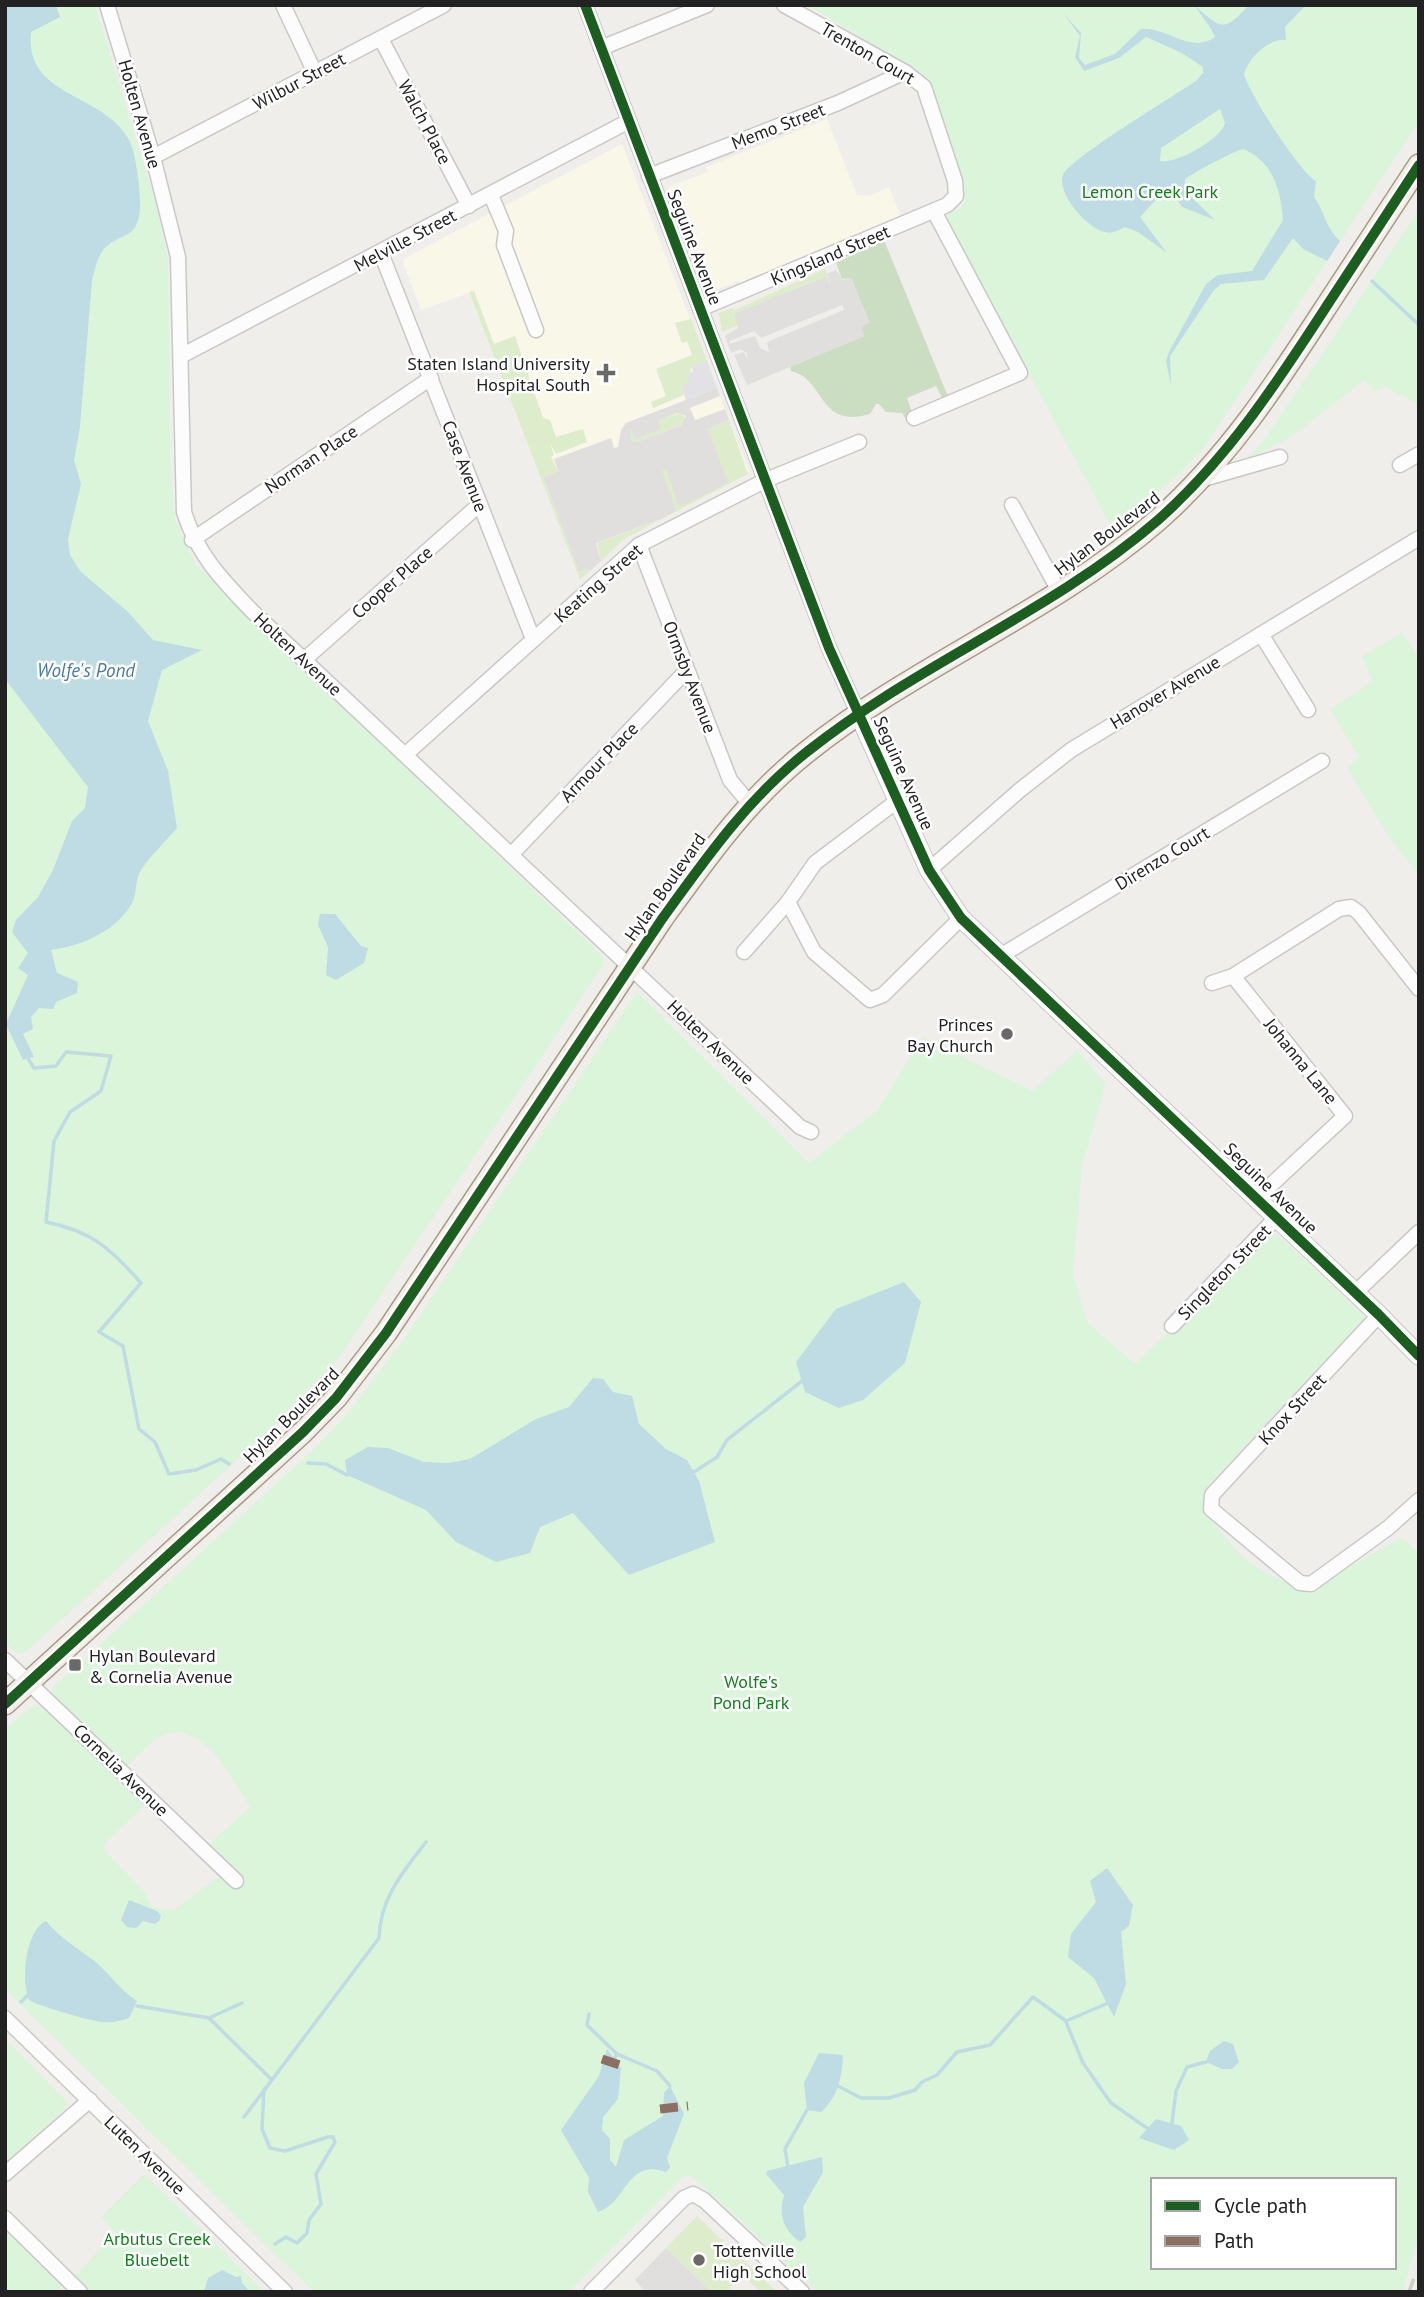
<svg xmlns="http://www.w3.org/2000/svg" width="1424" height="2297" viewBox="0 0 1424 2297" font-family="'PT Sans',sans-serif">
<style>
.education{fill:#f8f7e8}
.grass{fill:#ddeccb}
.forest{fill:#cbdec1}
.park{fill:#daf5da;fill-rule:evenodd}
.parking{fill:#e0dfde;fill-rule:evenodd}
.plaza{fill:#e2e1e5}
.water{fill:#bfdbe3;fill-rule:evenodd}
.lines{fill:none;stroke-linecap:round;stroke-linejoin:round}
.stream{stroke:#bfdbe3;stroke-width:3.5}
.minor-casing{stroke:#c9c8c7;stroke-width:17}
.tertiary-casing{stroke:#c9c8c7;stroke-width:20}
.primary-casing{stroke:#a79c86;stroke-width:24}
.minor{stroke:#fdfcfc;stroke-width:14}
.tertiary{stroke:#fdfcfc;stroke-width:18}
.primary{stroke:#f3ede7;stroke-width:21}
.rail{stroke:#ccc;stroke-width:3.5;stroke-dasharray:14 14;stroke-linecap:butt}
.quiet{stroke:#8d6e63;stroke-width:9;stroke-dasharray:18 9;stroke-linecap:butt}
.cycleway-casing{stroke:#fff;stroke-width:15}
.cycleway{stroke:#1b5e20;stroke-width:10}
.poi-dot{fill:#6a6968;stroke:#fff;stroke-width:2.5}
.labels{text-anchor:middle;dominant-baseline:central;stroke-width:5;stroke-linejoin:round;paint-order:stroke}
.street-label{font-size:18px;fill:#222;stroke:#fff}
.park-label{font-size:18px;fill:#0c8416;stroke:#fff}
.poi-label{font-size:18px;fill:#222;stroke:#fff;text-anchor:end}
.water-label{font-size:19px;font-style:italic;fill:#4a7aab;stroke:#fff}
</style>
<rect width="100%" height="100%" fill="#f0eeeb"/>
<g class="education">
<path d="M827,119L857,195L869,196L889,187L901,216L740,283L739,281L707,293L667,191L670,186L708,172L706,167Z"/>
<path d="M622,144L749,471L745,476L624,539L580,580L469,293L421,310L403,263L405,258Z"/>
</g>
<g class="grass">
<path d="M825,269L831,285L824,277L735,314L738,325L722,332L719,313L732,308L735,310Z"/>
<path d="M474,291L494,344L515,336L543,418L550,420L556,437L583,429L587,442L556,454L550,443L554,455L551,457L558,471L543,477L579,572L591,570L580,580L469,292Z"/>
<path d="M691,319L707,361L691,367L690,382L681,386L684,395L653,408L651,402L666,396L656,369L692,355L687,341L682,343L675,323Z"/>
<path d="M681,413L687,420L682,425L637,442L630,440L629,432L632,429L639,438L661,429L657,420Z"/>
<path d="M729,420L748,474L624,539L601,561L597,543L664,518L674,506L661,471L666,470L679,506L727,483L708,429Z"/>
<path d="M697,2216L777,2292H760L743,2275L726,2292H711L666,2248Z"/>
</g>
<path class="forest" d="M884,240L949,399L944,402L936,386L907,398L913,415L905,418L902,413L886,412L879,404H876L870,414C818,430 825,378 791,371L790,367L864,336L861,328L869,322L851,278L842,279L836,263Z"/>
<g class="park">
<path d="M5,5H95L158,211L168,260L171,471L175,519L195,563L603,957V965L339,1358L292,1410L258,1441L26,1652L17,1653L5,1643Z"/>
<path d="M807,5H1419V122L1203,449L1180,473L1114,532L948,223V215L961,209L965,199L926,79L913,68Z"/>
<path d="M1419,210V405L1386,387L1374,392L1365,380L1292,436L1246,460L1264,440Z"/>
<path d="M1402,632L1419,657V875L1391,840L1347,768L1359,757L1330,709L1373,682L1362,657Z"/>
<path d="M637,992L809,1163L878,1110L922,1037L1033,1091L1077,1050L1106,1084L1082,1165L1073,1275L1087,1322L1135,1364L1271,1235L1276,1234L1362,1313L1364,1319L1207,1487L1202,1508C1239,1554 1250,1575 1312,1588L1402,1537L1419,1554V2232L1403,2292H817L691,2175L682,2178L569,2292H314L5,1990V1729L30,1707H46L142,1800L144,1806L106,1842L104,1850L146,1894L151,1906L170,1910L177,1908L218,1877L232,1886L238,1875L210,1843L250,1807C232,1780 201,1714 160,1737C148,1743 137,1757 127,1766L54,1698L51,1689L309,1454L348,1413L406,1336ZM1153,2180H1394V2267H1153Z"/>
<path d="M5,2039L68,2103L64,2110L5,2163Z"/>
<path d="M144,2174L265,2292H91L75,2275L116,2233L101,2217Z"/>
<path d="M5,2229L61,2284V2290L5,2292Z"/>
</g>
<g class="parking">
<path d="M836,270L843,280L851,278L869,323L862,327L864,336L747,385L734,355L744,352L748,360L747,353L741,349L731,353L725,336L738,328L734,314L825,277L831,285L827,274ZM842,305L844,310L767,342L769,352L760,348L755,336L729,344L730,341L754,331L761,338Z"/>
<path d="M717,388L720,396L690,408L695,420L725,409L729,420L708,429L728,483L679,507L666,470L662,471L676,510L664,518L596,543L601,561L591,570L579,572L543,477L558,471L554,459L611,438L614,448L618,447L621,430L626,423ZM678,413L686,416L682,425L637,442L630,440L631,429L635,438H639L661,429L658,420Z"/>
<path d="M666,2248L670,2252L711,2292H645L635,2280Z"/>
</g>
<path class="plaza" d="M707,361L717,388L686,400L681,386L690,382L687,374L693,372L691,367Z"/>
<g class="water">
<path d="M5,5L56,6L60,17L31,32C24,98 104,92 129,140C136,152 141,194 140,209C137,239 124,232 107,246C98,253 95,269 92,280L80,427L74,460L81,484L68,539L70,555L80,571L128,612L153,640L202,650L162,670L148,721L168,771L177,828C165,842 151,855 141,870C135,878 137,892 133,901C118,931 81,946 51,950L57,973L78,982L77,993L56,1002L53,1009L39,1008L31,1017L33,1029L23,1034L34,1057L23,1060L6,1024L28,975L18,968L28,953L12,932L16,920L38,897L53,870L72,821L85,808L88,787L5,679Z"/>
<path d="M1249,5H1306L1285,27L1286,40C1269,38 1249,57 1244,74C1248,92 1301,174 1316,181L1314,197C1325,212 1325,227 1340,241L1327,261L1303,249L1293,238L1264,280L1221,284L1214,290L1170,356L1171,385L1166,361L1169,352L1206,284L1218,275L1252,271L1283,220C1281,191 1273,161 1243,149C1232,152 1195,172 1185,179V191L1215,220L1182,207L1171,190H1165L1140,217L1167,253L1138,232L1125,227C1119,230 1112,234 1105,232C1088,229 1056,193 1063,175C1069,159 1174,96 1196,81L1203,73V67L1182,53L1146,37L1119,58L1084,71L1075,57L1080,36L1063,13L1081,33L1079,58L1085,65L1115,54L1141,29C1166,26 1191,55 1215,37C1212,28 1200,14 1195,6C1222,29 1223,33 1249,5ZM1220,109L1225,123C1222,138 1176,165 1160,161L1161,148Z"/>
<path d="M320,914H335L361,946L368,948L364,963L336,980L326,975L328,947L318,925Z"/>
<path d="M904,1282L921,1302L905,1363L863,1400L839,1408L805,1392L796,1362L836,1309Z"/>
<path d="M593,1378L603,1379L613,1392L632,1396L639,1424L666,1449L687,1460L699,1481L715,1542L629,1575L573,1513L540,1527L530,1553L496,1562L456,1542L426,1510L347,1475L345,1460L368,1447L388,1448L424,1462L448,1463L470,1459L536,1419L569,1407Z"/>
<path d="M1107,1868L1133,1905L1129,1926L1121,1932L1126,1984L1114,2017L1094,1978L1068,1957L1071,1934L1096,1902L1090,1881Z"/>
<path d="M129,1900L157,1911L161,1916L159,1921L155,1924L143,1921L136,1928L127,1927L121,1920Z"/>
<path d="M46,1921C60,1938 76,1947 93,1960C110,1973 119,1990 137,2001L129,2018C120,2021 112,2023 102,2022C91,2021 38,2006 29,2000C21,1980 25,1931 46,1921Z"/>
<path d="M1224,2041L1233,2044L1239,2062L1232,2069H1222L1206,2062L1210,2051Z"/>
<path d="M607,2049L621,2068L618,2099L603,2117L602,2130L610,2139V2160L616,2167L624,2140L663,2116L664,2093L670,2086L684,2114L667,2158L670,2168L666,2172C626,2158 628,2202 598,2212L588,2192L589,2178L561,2130L599,2076Z"/>
<path d="M819,2053L843,2055C842,2077 838,2097 821,2112L807,2110L804,2083Z"/>
<path d="M1156,2119L1181,2126L1189,2140L1174,2150L1139,2138Z"/>
<path d="M822,2157L823,2172L803,2207L806,2237L800,2242C784,2230 778,2216 784,2195L766,2174L767,2171Z"/>
<path d="M222,2270L236,2277L241,2276L242,2283L250,2292H204L208,2278Z"/>
</g>
<g class="lines">
<g class="stream">
<path d="M1372,281L1419,325"/>
<path d="M29,1060L34,1068L56,1066L66,1052L111,1056L101,1091L70,1112L54,1141L46,1222C92,1231 111,1249 141,1283L99,1332L123,1346L139,1429L155,1442L169,1474L196,1470L221,1459L229,1464"/>
<path d="M308,1463L326,1464L347,1475"/>
<path d="M694,1472L717,1457L727,1440L802,1381"/>
<path d="M21,2002L27,1996"/>
<path d="M137,2006L209,2018L242,2003"/>
<path d="M589,2014L587,2025L617,2054"/>
<path d="M209,2018L271,2079"/>
<path d="M1066,2022L1083,2063L1111,2103L1147,2128"/>
<path d="M614,2059L617,2054L657,2071L670,2086"/>
<path d="M838,2086L861,2098H889L915,2090L922,2082L937,2075L957,2052L990,2045L1033,1997L1066,2021L1106,2004"/>
<path d="M264,2089L262,2129L270,2148L285,2151L328,2137H333L335,2142L316,2174L321,2204L309,2220L307,2233L297,2243L286,2237L275,2244"/>
<path d="M244,2117L379,1938C380,1898 403,1872 426,1842"/>
<path d="M1172,2123L1176,2091L1187,2067L1206,2062"/>
<path d="M788,2167L785,2149L807,2110"/>
</g>
<defs>
<g id="minor">
<path d="M107,5L153,157L178,257L184,512C197,554 222,580 252,611L800,1127L811,1132"/>
<path d="M283,5L315,73"/>
<path d="M585,5L829,648L859,715"/>
<path d="M381,39L469,206"/>
<path d="M601,48L707,5"/>
<path d="M153,157L444,5"/>
<path d="M649,176L838,103L905,72"/>
<path d="M491,195L506,231L504,245L536,330"/>
<path d="M381,253L533,639"/>
<path d="M700,309L947,205L956,196L955,181L924,87L905,72L784,5"/>
<path d="M181,356L629,121"/>
<path d="M914,418L1020,373L934,211"/>
<path d="M1400,465L1419,454"/>
<path d="M1200,480L1280,457"/>
<path d="M1012,505L1059,591"/>
<path d="M192,540L431,378"/>
<path d="M639,545L730,780L750,804"/>
<path d="M1261,634L1308,710"/>
<path d="M305,659L480,504"/>
<path d="M406,754L639,545L766,480L859,442"/>
<path d="M511,855L687,670"/>
<path d="M929,870L1020,790L1071,750L1419,538"/>
<path d="M788,902L814,952L870,1000L883,995L961,918"/>
<path d="M744,952L788,902L815,863L897,801"/>
<path d="M1002,955L1322,761"/>
<path d="M1233,976L1345,1116L1256,1199"/>
<path d="M1212,983L1233,976L1339,909L1351,907L1359,913L1419,989"/>
<path d="M1355,1293L1419,1232"/>
<path d="M1379,1315L1212,1495L1211,1509L1300,1583L1311,1584L1388,1528L1419,1500"/>
<path d="M1172,1326L1276,1218"/>
<path d="M5,1660L236,1881"/>
<path d="M5,2018L285,2292"/>
<path d="M5,2174L90,2100"/>
<path d="M5,2218L80,2292"/>
<path d="M591,2292L684,2198L693,2194L704,2200L802,2292"/>
</g>
<path id="tertiary" d="M859,715L929,870L961,918L1379,1315L1419,1356"/>
<path id="primary" d="M5,1704L303,1432L336,1398L386,1333L662,919C706,858 748,798 808,751C917,664 1052,612 1158,520C1228,458 1276,384 1326,307C1357,259 1388,212 1419,165"/>
</defs>
<use href="#minor" class="minor-casing"/>
<use href="#tertiary" class="tertiary-casing"/>
<use href="#primary" class="primary-casing"/>
<use href="#minor" class="minor"/>
<use href="#tertiary" class="tertiary"/>
<use href="#primary" class="primary"/>
<path class="rail" d="M1409,2292L1419,2264"/>
<g class="quiet">
<path d="M602,2059L623,2066"/>
<path d="M660,2109L688,2106"/>
</g>
<defs>
<g id="cycleway">
<path d="M585,5L829,648L929,870L961,918L1379,1315L1419,1356"/>
<path d="M5,1704L303,1432L336,1398L386,1333L662,919C706,858 748,798 808,751C917,664 1052,612 1158,520C1228,458 1276,384 1326,307C1357,259 1388,212 1419,165"/>
</g>
</defs>
<use href="#cycleway" class="cycleway-casing"/>
<use href="#cycleway" class="cycleway"/>
</g>
<g class="poi-dot">
<path d="M602.5 362.5h7v7h7v7h-7v7h-7v-7h-7v-7h7z"/>
<circle cx="1007" cy="1034" r="7"/>
<rect x="68" y="1658" width="14" height="14" rx="3.5"/>
<circle cx="699" cy="2260" r="7"/>
</g>
<g class="labels">
<g class="street-label">
<text transform="translate(868 53) rotate(30)">Trenton Court</text>
<text transform="translate(299 81) rotate(-28)">Wilbur Street</text>
<text transform="translate(140 114) rotate(74)">Holten Avenue</text>
<text transform="translate(425 122) rotate(62)">Walch Place</text>
<text transform="translate(778 126) rotate(-21)">Memo Street</text>
<text transform="translate(405 240) rotate(-28)">Melville Street</text>
<text transform="translate(695 247) rotate(69)">Seguine Avenue</text>
<text transform="translate(830 255) rotate(-23)">Kingsland Street</text>
<text transform="translate(311 459) rotate(-34)">Norman Place</text>
<text transform="translate(465 466) rotate(69)">Case Avenue</text>
<text transform="translate(1107 533) rotate(-37)">Hylan Boulevard</text>
<text transform="translate(392 582) rotate(-41)">Cooper Place</text>
<text transform="translate(598 583) rotate(-41)">Keating Street</text>
<text transform="translate(298 654) rotate(43)">Holten Avenue</text>
<text transform="translate(690 677) rotate(69)">Ormsby Avenue</text>
<text transform="translate(1165 692) rotate(-31)">Hanover Avenue</text>
<text transform="translate(599 762) rotate(-46)">Armour Place</text>
<text transform="translate(904 773) rotate(66)">Seguine Avenue</text>
<text transform="translate(1162 858) rotate(-31)">Direnzo Court</text>
<text transform="translate(665 887) rotate(-55)">Hylan Boulevard</text>
<text transform="translate(711 1042) rotate(44)">Holten Avenue</text>
<text transform="translate(1301 1061) rotate(51)">Johanna Lane</text>
<text transform="translate(1271 1188) rotate(44)">Seguine Avenue</text>
<text transform="translate(1224 1272) rotate(-46)">Singleton Street</text>
<text transform="translate(1292 1409) rotate(-47)">Knox Street</text>
<text transform="translate(291 1415) rotate(-45)">Hylan Boulevard</text>
<text transform="translate(121 1770) rotate(44)">Cornelia Avenue</text>
<text transform="translate(145 2155) rotate(44)">Luten Avenue</text>
</g>
<g class="park-label">
<text x="1150" y="191">Lemon Creek Park</text>
<text x="751" y="1681">Wolfe's<tspan x="751" dy="21">Pond Park</tspan></text>
<text x="157" y="2238">Arbutus Creek<tspan x="157" dy="21">Bluebelt</tspan></text>
</g>
<g class="poi-label">
<text x="590" y="363">Staten Island University<tspan x="590" dy="21">Hospital South</tspan></text>
<text x="993" y="1024">Princes<tspan x="993" dy="21">Bay Church</tspan></text>
<text x="89" y="1655" text-anchor="start">Hylan Boulevard<tspan x="89" dy="21">&amp; Cornelia Avenue</tspan></text>
<text x="713" y="2250" text-anchor="start">Tottenville<tspan x="713" dy="21">High School</tspan></text>
</g>
<g class="water-label">
<text x="86" y="670">Wolfe's Pond</text>
</g>
</g>
<rect width="1424" height="2297" fill="none" stroke="#222222" stroke-width="14"/>
<rect x="1151" y="2178" width="245" height="91" fill="#ffffff" stroke="#a7a7a7" stroke-width="2"/>
<rect x="1165" y="2201" width="35" height="10" fill="#1b5e20" stroke="#a7a7a7" stroke-width="2"/>
<text x="1214" y="2213" font-size="21" fill="#222222">Cycle path</text>
<rect x="1165" y="2236" width="35" height="10" fill="#8d6e63" stroke="#a7a7a7" stroke-width="2"/>
<text x="1214" y="2248" font-size="21" fill="#222222">Path</text>
</svg>
